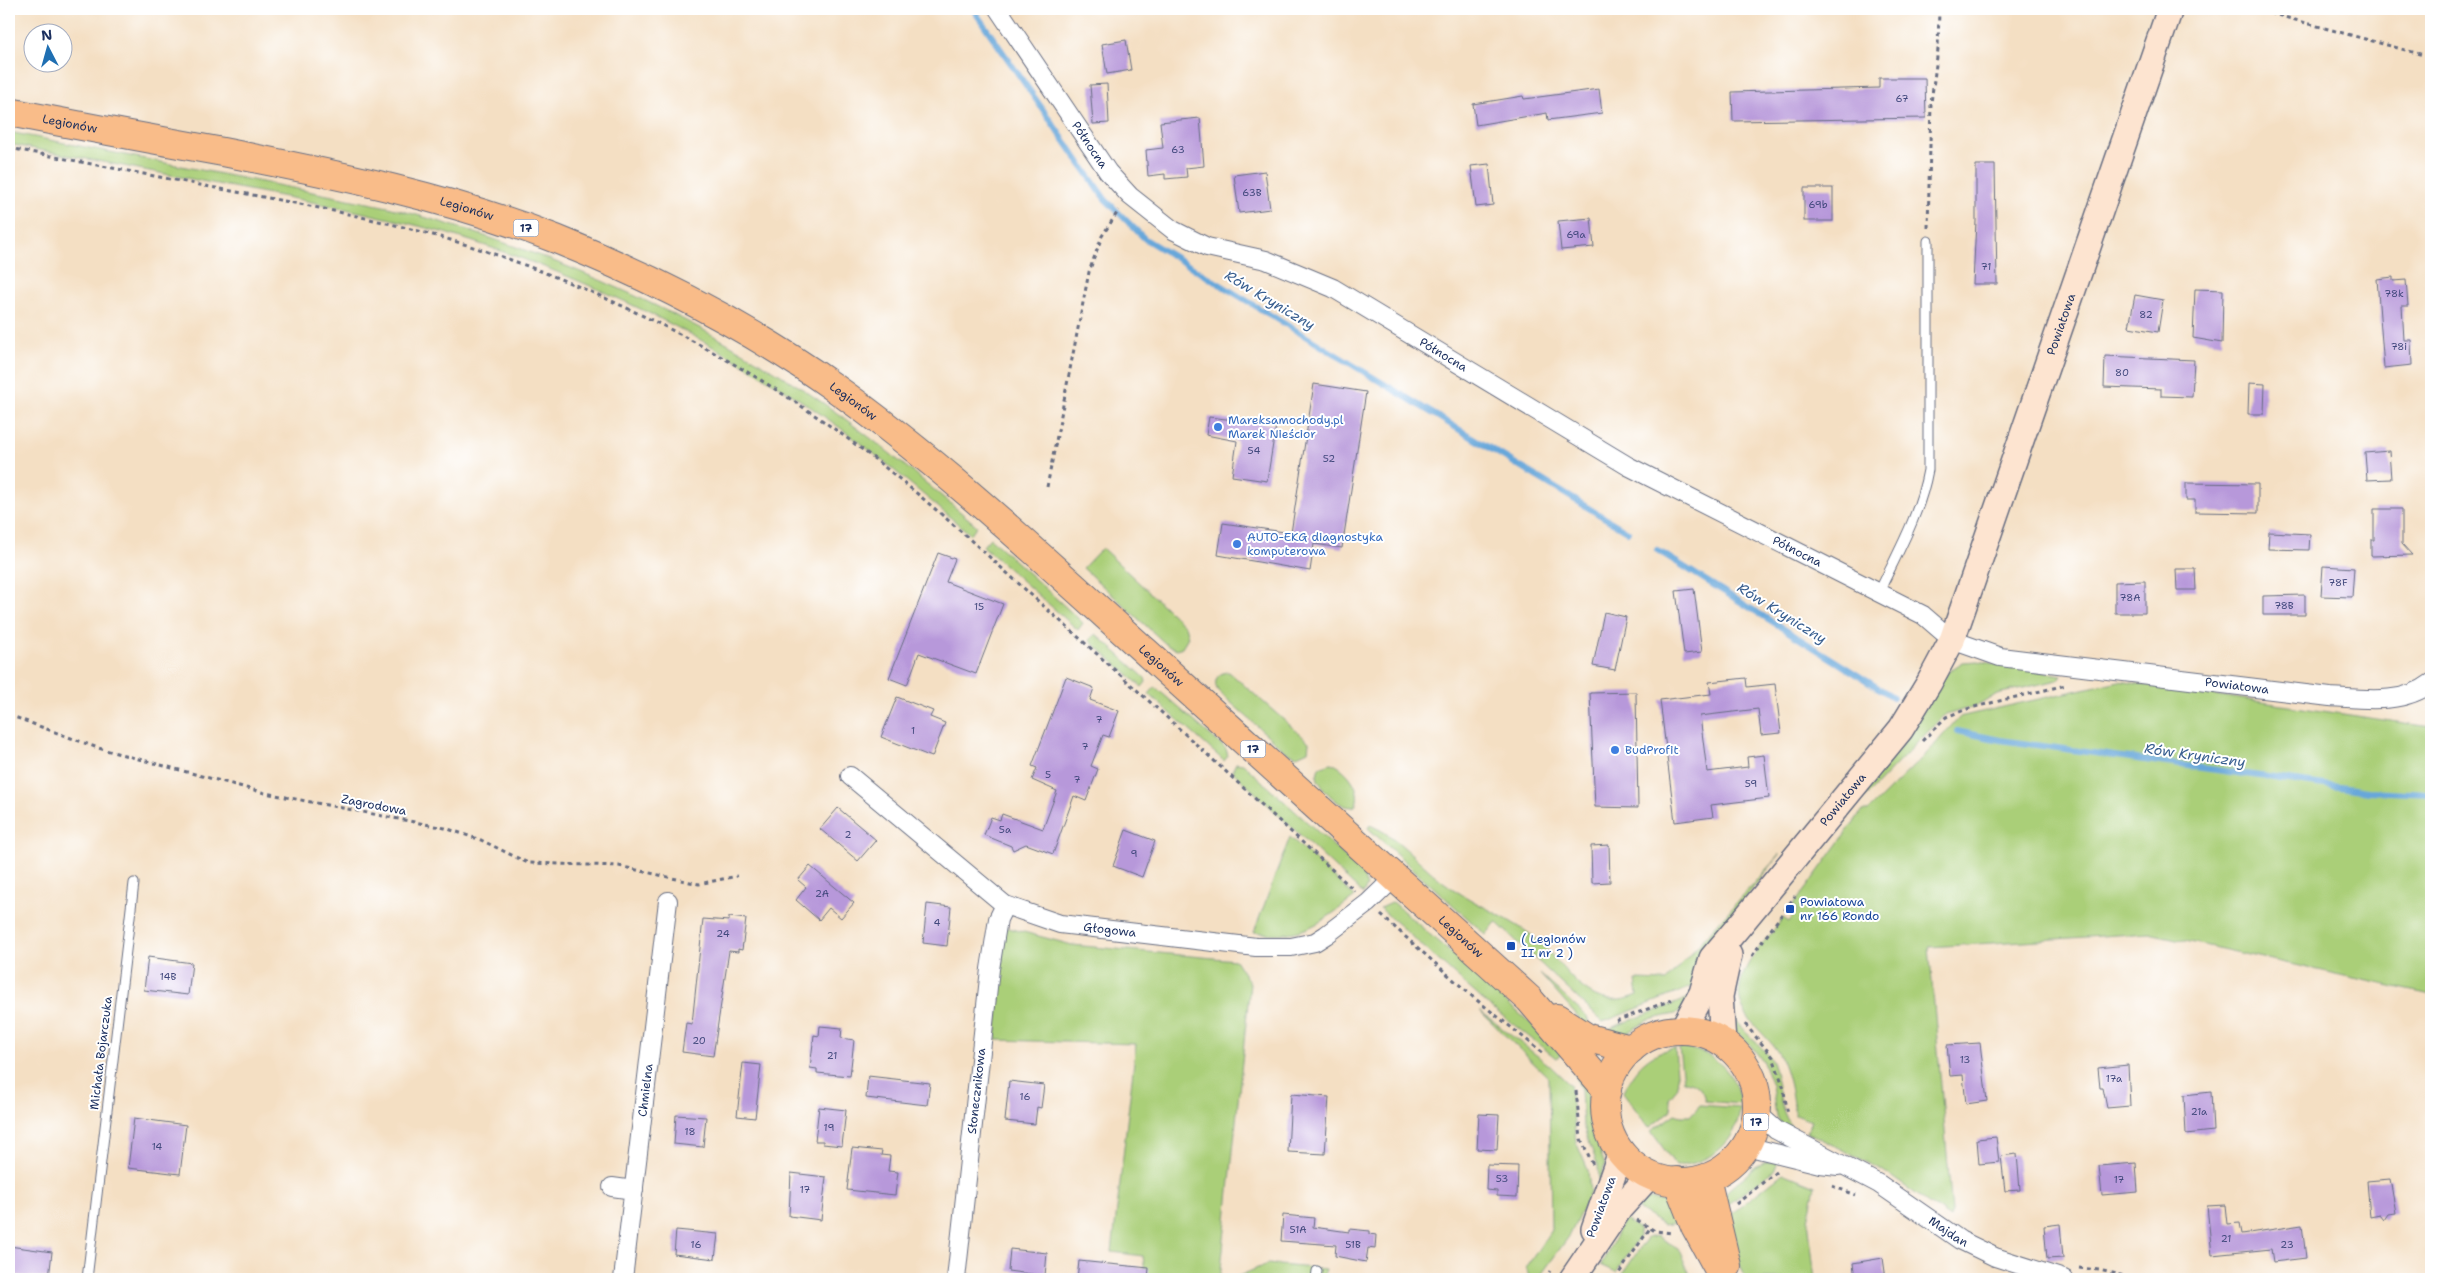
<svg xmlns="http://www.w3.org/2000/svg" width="2440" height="1288" viewBox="0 0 2440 1288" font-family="'Shantell Sans',sans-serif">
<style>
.green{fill:#aacf78;stroke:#627f6b}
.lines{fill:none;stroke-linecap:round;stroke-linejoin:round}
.stream{stroke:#67a7da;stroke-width:6}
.building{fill:#b798da}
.lane-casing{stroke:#676d81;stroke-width:11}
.street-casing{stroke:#676d81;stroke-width:20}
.secondary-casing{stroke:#676d81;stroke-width:28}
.highway-casing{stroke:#676d81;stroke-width:30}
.path{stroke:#676d81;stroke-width:3;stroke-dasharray:4 4;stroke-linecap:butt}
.lane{stroke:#fff;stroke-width:9}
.street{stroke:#fff;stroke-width:18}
.secondary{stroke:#fde4d0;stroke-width:25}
.highway{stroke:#f9bc89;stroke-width:28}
.rail{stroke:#1b2f5e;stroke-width:4}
.shop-dot{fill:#3f7fe0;stroke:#fff;stroke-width:2}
.transit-dot{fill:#1a4fb4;stroke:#fff;stroke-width:2}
.labels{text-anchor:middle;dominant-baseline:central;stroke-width:4;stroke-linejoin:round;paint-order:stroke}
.number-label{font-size:10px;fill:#42497d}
.shield{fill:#fff;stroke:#5f6d8e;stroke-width:1}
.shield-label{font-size:11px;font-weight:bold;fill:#1b2f5e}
.street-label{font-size:12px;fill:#1b2f5e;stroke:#fff}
.shop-label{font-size:12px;fill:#366cbe;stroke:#fff;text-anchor:start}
.transit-label{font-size:12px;fill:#164399;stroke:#fff;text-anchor:start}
.water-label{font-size:14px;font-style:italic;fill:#395f90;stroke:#fff}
</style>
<rect width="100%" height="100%" fill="#fff"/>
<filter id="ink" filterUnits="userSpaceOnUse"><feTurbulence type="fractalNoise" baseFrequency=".02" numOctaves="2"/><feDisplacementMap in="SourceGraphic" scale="10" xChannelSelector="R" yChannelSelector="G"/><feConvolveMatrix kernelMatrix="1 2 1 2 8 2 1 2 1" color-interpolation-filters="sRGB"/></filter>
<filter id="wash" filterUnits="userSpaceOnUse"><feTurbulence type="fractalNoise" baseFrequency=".0096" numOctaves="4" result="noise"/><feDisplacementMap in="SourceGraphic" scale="20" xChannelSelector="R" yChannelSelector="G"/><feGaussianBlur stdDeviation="1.12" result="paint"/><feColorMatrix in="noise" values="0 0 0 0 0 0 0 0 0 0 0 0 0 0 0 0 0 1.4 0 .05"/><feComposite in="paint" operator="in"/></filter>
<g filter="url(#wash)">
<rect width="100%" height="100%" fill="#f4dfc3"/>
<g class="green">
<path d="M9,132L388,207C534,246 672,304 798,386C862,428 919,477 977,526L970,534C927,498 884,460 839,427C721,342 584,274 445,233C377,214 308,201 238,188C162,173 85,159 9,144Z"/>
<path d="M990,538L1083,623L1078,630L983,546Z"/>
<path d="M1102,548L1185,626L1188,637L1182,647L1177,649L1168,646L1083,568Z"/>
<path d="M1096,634L1145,678L1146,682L1142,687L1091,642L1090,639Z"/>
<path d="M1978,661L2062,675L2058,680L1997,694L1981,704L1943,716L1845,818L1846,809L1949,671L1963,662Z"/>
<path d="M1229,672L1309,742L1308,751L1297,756L1285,751L1218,691C1212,681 1218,672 1229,672Z"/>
<path d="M2119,681L2431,727V995L2149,933L1929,947L1952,1212L1950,1218L1882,1170L1807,1132L1811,1121L1795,1115C1792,1096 1789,1074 1780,1056C1765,1028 1729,1015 1742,978C1749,956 1770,936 1783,918L1789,922L1797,910L1793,906L1862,811H1868L1930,750L1959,717Z"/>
<path d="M1155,687L1226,749L1228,756L1224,761L1149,694Z"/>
<path d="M1236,763L1243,764L1361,871L1367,886L1363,894L1232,771Z"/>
<path d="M1331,763C1346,768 1364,790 1355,806C1342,811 1324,791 1318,780L1317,775L1319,767Z"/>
<path d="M1370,825C1398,836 1417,862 1442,881C1469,902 1502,914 1530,934C1564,959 1584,1018 1638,995L1636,980L1666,981L1780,854L1717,934L1697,985L1603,1022L1496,922L1486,935L1368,828Z"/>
<path d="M1290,837L1355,897C1317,925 1303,939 1254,932Z"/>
<path d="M1393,902L1546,1037L1563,1053L1556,1058L1485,1002L1380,908Z"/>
<path d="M1005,927L1072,945L1235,960L1250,983L1220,1279H1146L1143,1256L1112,1252L1136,1044L996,1040Z"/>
<path d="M1540,974L1587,1017L1589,1024L1583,1023Z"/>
<path d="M1689,998L1680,1012L1675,1014L1649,1020L1623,1035L1600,1036L1611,1028Z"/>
<path d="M1732,1010C1734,1016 1736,1023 1741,1027C1751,1039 1765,1048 1772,1062C1780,1083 1778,1109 1791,1125L1789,1130L1779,1122L1776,1116L1772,1085L1762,1060L1751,1046L1731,1027Z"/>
<path d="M1480,1011L1549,1065L1570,1085L1576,1142L1588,1170L1590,1192L1570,1235L1538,1279H1530L1526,1268L1551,1230L1549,1078Z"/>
<path d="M1675,1048L1678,1087L1669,1098L1672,1110L1649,1128L1623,1092C1634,1069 1648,1052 1675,1048Z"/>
<path d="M1679,1048C1712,1049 1736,1071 1740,1104L1705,1101C1703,1088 1695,1081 1683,1081Z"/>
<path d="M1574,1073L1588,1089L1589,1122L1605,1165L1599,1181L1598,1166L1583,1126L1581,1090Z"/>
<path d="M1700,1105L1740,1108C1737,1144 1710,1163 1676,1166L1651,1131L1675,1114L1681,1116H1690Z"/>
<path d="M1766,1162H1778L1774,1170L1721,1209L1727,1192L1755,1167Z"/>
<path d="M1783,1173L1815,1186L1808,1220L1815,1279H1746L1727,1234L1726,1218Z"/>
<path d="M1648,1199C1666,1199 1674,1207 1683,1222L1663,1225L1633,1206Z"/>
<path d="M1624,1219L1638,1228L1639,1237L1616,1272L1601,1265Z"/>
<path d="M1657,1236L1678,1248L1692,1279H1619L1647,1238Z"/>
<path d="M1267,1264L1325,1269L1323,1279H1232Z"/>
</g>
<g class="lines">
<g class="stream">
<path d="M973,9L1105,199L1145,239L1628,532"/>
<path d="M1657,550L1893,697"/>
<path d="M1957,731L2000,740L2368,791L2431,794"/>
</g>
</g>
<g id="blocks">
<g class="building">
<path d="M1126,40L1131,70L1107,74L1102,44Z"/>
<path d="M1879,78H1925L1926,118L1733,121L1732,92L1879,88Z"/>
<path d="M1107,84L1109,123L1093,124L1090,85Z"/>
<path d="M1599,89L1602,113L1548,120L1547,113L1476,125L1473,104L1523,96L1524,99Z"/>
<path d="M1200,118L1204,166L1186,168L1187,177L1165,179V174L1148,176L1146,150L1163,148L1160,122Z"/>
<path d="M1489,164L1493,205L1476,207L1471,166Z"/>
<path d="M1976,165H1995L1997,284H1973L1976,221Z"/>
<path d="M1265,171L1270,209L1239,213L1234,175Z"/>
<rect x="1804" y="188" width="29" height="33"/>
<path d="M1591,218L1594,247L1561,250L1558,221Z"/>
<path d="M2393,277V281L2406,280L2408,306H2402L2404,340H2411L2412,365L2384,368L2377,279Z"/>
<path d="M2195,289L2223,290L2222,343L2193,338Z"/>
<path d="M2135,295L2163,300L2158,332L2129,327Z"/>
<path d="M2105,356L2194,360L2192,397L2161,396V389L2104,387Z"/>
<path d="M2249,383L2265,384L2264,414H2248Z"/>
<path d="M1314,384L1366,392L1342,548L1314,544L1310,571L1218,555L1223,523L1291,533Z"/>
<path d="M1209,417L1276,425L1267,481L1232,476L1237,441L1206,435Z"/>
<path d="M2389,451L2391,479L2367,480L2365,453Z"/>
<path d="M2186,483L2258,484V513L2195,512V500H2186Z"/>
<path d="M2374,509H2402V544L2412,555L2371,556V540H2374Z"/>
<path d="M2269,532L2310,534L2309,550L2268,549Z"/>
<path d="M938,553L955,559L946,582L1003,604L976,674L919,653L907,685L889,678Z"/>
<path d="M2323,566L2354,568L2352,597L2321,596Z"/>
<path d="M2176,569H2195L2196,590H2177Z"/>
<path d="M2145,581V613H2115V582Z"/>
<path d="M1694,589L1702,652L1684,654L1676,591Z"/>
<path d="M2305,595V615H2263V596Z"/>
<path d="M1604,612L1626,617L1615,670L1593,666Z"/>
<path d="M1066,677L1094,688L1090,700L1119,711L1109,737L1103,735L1091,766L1098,769L1086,801L1074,796L1053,854L1026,844L1013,850L1011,846L984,835L991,817L1000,820L1002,814L1043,829L1057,791L1032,780L1037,768L1032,766Z"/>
<path d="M1746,678L1747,687L1775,684L1781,733L1761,735L1758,709L1700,716L1707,772L1748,767L1747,757L1764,755L1769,798L1711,805L1713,817L1675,822L1660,700L1711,694L1709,682Z"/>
<path d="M1636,692L1638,808L1595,807L1590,693Z"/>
<path d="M897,697L933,711L930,717L945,723L932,757L881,737Z"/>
<path d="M838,808L876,840L858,861L820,829Z"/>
<path d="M1126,830L1155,841L1142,877L1113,866Z"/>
<path d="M1609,845L1610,882L1592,883L1591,846Z"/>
<path d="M810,866L854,903L841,918L829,908L819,920L796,900L806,887L798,880Z"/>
<path d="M927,904L951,907L947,946L923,943Z"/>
<path d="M729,917L746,919L742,950L738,949V952L729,951L713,1056L682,1052L686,1023L692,1024L703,919L729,921Z"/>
<path d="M148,957L192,963L188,995L144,990Z"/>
<path d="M820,1026L842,1028L841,1038L854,1040L850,1076L817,1073V1069L810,1068L814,1035L819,1036Z"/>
<path d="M1980,1043L1987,1101L1966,1104L1963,1075L1950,1076L1947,1045Z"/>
<path d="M743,1063L761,1065L755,1118L737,1116Z"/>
<path d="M2128,1065L2130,1106L2107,1108L2103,1088H2100L2098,1068Z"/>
<path d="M868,1076L930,1083L927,1105L866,1098Z"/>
<path d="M1009,1081L1044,1085L1041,1108L1037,1107L1035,1124L1005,1121Z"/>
<path d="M2211,1092L2213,1131L2186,1134L2184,1095Z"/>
<path d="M1291,1094L1329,1097L1325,1154L1288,1152Z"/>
<path d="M819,1107L846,1110L842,1146L823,1144V1141H815Z"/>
<path d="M1479,1114L1499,1115L1497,1150L1477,1149Z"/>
<path d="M676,1115L706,1117L703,1147L674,1144Z"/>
<path d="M134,1118L186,1125L180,1174L128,1168Z"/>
<path d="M1996,1137L1999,1162L1979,1164L1977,1139Z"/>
<path d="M852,1148L882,1151L881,1155L890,1156L888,1171L898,1172L895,1195L847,1190Z"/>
<path d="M2017,1154L2020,1190L2005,1191L2001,1156Z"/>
<path d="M2136,1163L2138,1192L2102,1195L2099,1166Z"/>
<path d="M1487,1165L1518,1166L1517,1197L1497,1196V1191L1486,1190Z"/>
<path d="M791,1173L826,1177L821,1220L789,1216Z"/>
<path d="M2390,1179L2396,1213L2388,1214L2384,1220L2380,1215L2370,1217L2367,1181Z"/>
<path d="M2225,1205L2227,1224L2240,1223L2242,1234L2302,1225L2306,1258L2273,1262L2271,1249L2212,1255L2207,1206Z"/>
<path d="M1283,1215L1314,1218L1313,1227L1349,1232V1229L1370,1231V1234L1376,1235L1375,1249L1368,1248L1366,1262L1335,1256L1336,1245L1281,1241Z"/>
<path d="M2060,1224L2063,1258L2047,1259L2044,1226Z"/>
<path d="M676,1230L718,1234L715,1259L674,1254Z"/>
<path d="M9,1246L52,1252L49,1278L9,1275Z"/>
<path d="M1010,1249L1047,1253L1045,1276L1008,1271Z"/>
<path d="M1883,1258L1886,1279H1855L1853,1263Z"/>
<path d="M1079,1261L1149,1268L1148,1279H1077Z"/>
</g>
</g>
</g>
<g filter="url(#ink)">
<use href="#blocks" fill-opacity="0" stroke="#676d81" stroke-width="1"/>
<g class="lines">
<defs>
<g id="lane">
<path d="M1879,592C1898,552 1920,514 1928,470V241"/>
<path d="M87,1279L134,883"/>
<path d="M1316,1279L1317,1271"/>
</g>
<g id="street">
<path id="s1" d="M998,9L1108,172L1130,196L1173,230L1207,247L1266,260L1333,288L1628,466L1923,615L1952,640L2000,657L2330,697C2364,699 2403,705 2431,683"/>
<path id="s2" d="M850,776L1005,905L1060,924L1256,947H1291L1315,942L1326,935L1368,903L1395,877"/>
<path id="s3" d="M1757,1113L1776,1130L1879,1184L1960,1240L1995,1257L2064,1279"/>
<path d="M1746,1146L1820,1164L1838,1166"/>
<path d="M612,1187L634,1190"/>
<path id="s4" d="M623,1279L668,901"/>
<path id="s5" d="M956,1279L990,969L998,919L1005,905"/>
</g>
<g id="secondary">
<path id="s6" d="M1682,1030L1702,993L1712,958L1739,926L1901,729L1929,683L1952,640L2170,9"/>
<path d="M1723,1042L1720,996L1729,955"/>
<path d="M1594,1229L1621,1152"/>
<path d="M1572,1279L1620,1208L1650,1175"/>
</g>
<g id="highway">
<path id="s7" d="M9,112C80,126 151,139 223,152C335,174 449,197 556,239C653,278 749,327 835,388C946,467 1045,561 1146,652C1274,768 1402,883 1529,999L1607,1090"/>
<path d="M1557,1018L1588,1038L1631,1049"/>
<circle cx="1681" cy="1106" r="76"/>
<path d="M1706,1178L1727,1266"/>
<path d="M1677,1181L1695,1226L1724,1279"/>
</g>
</defs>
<use href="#lane" class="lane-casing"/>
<use href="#street" class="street-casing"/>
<use href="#secondary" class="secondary-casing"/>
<use href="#highway" class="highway-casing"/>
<g class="path">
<path d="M2255,9L2431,57"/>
<path d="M2431,13L2429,23L2431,26"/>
<path d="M2431,31L2430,35L2431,36"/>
<path d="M9,148C87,163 164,178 242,193C333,210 424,228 511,260C624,301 735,358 833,428C906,480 973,542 1039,602C1146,697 1250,794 1355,891"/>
<path d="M1928,228L1931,103L1938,49L1939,9"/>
<path d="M1047,487L1089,272L1102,236L1119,210"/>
<path d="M9,715L98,748L265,793L445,828L481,840L528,863L619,866L699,884L737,876"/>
<path d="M1922,741L1946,717L1970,708L2066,685"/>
<path d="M1381,915L1473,997L1542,1052"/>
<path d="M1752,956L1795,896"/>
<path d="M1616,1021L1674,999"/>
<path d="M1745,1024L1773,1057L1783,1086L1788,1115"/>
<path d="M1576,1091L1581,1139L1593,1165"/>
<path d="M1832,1186L1856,1195"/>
<path d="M1736,1204L1776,1172"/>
<path d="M1637,1220L1655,1231L1673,1233"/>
<path d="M2079,1268L2099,1270L2137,1279"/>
<path d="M1545,1279L1550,1271"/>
<path d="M1615,1279L1650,1228"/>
</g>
<use href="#lane" class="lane"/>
<use href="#street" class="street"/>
<use href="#secondary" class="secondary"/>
<use href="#highway" class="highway"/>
<path class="rail" d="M2425,9L2431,10"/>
</g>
</g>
<g class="shop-dot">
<circle cx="1218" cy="427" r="5"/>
<circle cx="1237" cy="544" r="5"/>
<circle cx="1615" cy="750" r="5"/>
</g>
<g class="transit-dot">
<rect x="1785" y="904" width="10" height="10" rx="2.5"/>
<rect x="1506" y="941" width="10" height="10" rx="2.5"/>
</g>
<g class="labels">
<g class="number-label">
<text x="1902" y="98">67</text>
<text x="1178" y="149">63</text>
<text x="1252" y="192">63B</text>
<text x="1818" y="204">69b</text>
<text x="1576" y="234">69a</text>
<text x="1986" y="266">71</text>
<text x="2394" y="293">78k</text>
<text x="2146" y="314">82</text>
<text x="2399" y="346">78i</text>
<text x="2122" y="372">80</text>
<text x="1254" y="450">54</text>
<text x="1329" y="458">52</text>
<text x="2338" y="582">78F</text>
<text x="2130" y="597">78A</text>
<text x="2284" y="605">78B</text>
<text x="979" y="606">15</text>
<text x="1099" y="719">7</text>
<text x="913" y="730">1</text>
<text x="1085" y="746">7</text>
<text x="1048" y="774">5</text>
<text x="1077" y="779">7</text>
<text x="1751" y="783">59</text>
<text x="1005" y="829">5a</text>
<text x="848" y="834">2</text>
<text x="1134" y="853">9</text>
<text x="822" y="893">2A</text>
<text x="937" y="922">4</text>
<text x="723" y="933">24</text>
<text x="168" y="976">14B</text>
<text x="699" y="1040">20</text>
<text x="832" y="1055">21</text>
<text x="1965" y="1059">13</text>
<text x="2114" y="1078">17a</text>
<text x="1025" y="1096">16</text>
<text x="2199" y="1111">21a</text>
<text x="829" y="1127">19</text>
<text x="690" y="1131">18</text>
<text x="157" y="1146">14</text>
<text x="1502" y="1178">53</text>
<text x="2119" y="1179">17</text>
<text x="805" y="1189">17</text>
<text x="1298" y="1229">51A</text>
<text x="2226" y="1238">21</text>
<text x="696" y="1244">16</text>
<text x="1353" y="1244">51B</text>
<text x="2287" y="1244">23</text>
</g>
<g class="shield">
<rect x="513.5" y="219.5" width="25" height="17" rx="4"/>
<rect x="1240.5" y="740.5" width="25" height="17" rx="4"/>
<rect x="1743.5" y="1113.5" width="25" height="17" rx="4"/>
</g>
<g class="shield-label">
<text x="526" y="228">17</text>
<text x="1253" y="749">17</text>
<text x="1756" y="1122">17</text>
</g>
<g class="street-label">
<text stroke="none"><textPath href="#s7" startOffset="62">Legionów</textPath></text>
<text stroke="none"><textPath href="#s1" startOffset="164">Północna</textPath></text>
<text stroke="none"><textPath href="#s7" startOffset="468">Legionów</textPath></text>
<text stroke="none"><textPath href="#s6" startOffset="812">Powiatowa</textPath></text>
<text stroke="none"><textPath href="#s1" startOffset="584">Północna</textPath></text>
<text stroke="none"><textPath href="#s7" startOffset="902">Legionów</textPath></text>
<text stroke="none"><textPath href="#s1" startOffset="989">Północna</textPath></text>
<text stroke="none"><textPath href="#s7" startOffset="1308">Legionów</textPath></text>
<text stroke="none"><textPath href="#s1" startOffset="1458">Powiatowa</textPath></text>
<text stroke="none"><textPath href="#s6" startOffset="284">Powiatowa</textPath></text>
<text transform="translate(374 805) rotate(11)">Zagrodowa</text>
<text stroke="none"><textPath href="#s2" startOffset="310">Głogowa</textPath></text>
<text stroke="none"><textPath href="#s7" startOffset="1712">Legionów</textPath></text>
<text transform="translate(101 1053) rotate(-83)">Michała Bojarczuka</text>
<text stroke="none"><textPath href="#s4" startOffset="190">Chmielna</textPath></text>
<text stroke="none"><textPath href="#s5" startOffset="189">Słonecznikowa</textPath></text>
<text transform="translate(1601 1207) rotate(-70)">Powiatowa</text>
<text stroke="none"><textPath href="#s3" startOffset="226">Majdan</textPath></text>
</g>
<g class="shop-label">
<text x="1228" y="420">Mareksamochody.pl<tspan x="1228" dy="14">Marek Nieścior</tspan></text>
<text x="1247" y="537">AUTO-EKG diagnostyka<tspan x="1247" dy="14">komputerowa</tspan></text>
<text x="1625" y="750">BudProfit</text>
</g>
<g class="transit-label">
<text x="1800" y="902">Powiatowa<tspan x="1800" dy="14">nr 166 Rondo</tspan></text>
<text x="1521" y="939">( Legionów<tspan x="1521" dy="14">II nr 2 )</tspan></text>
</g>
<g class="water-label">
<text transform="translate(1270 300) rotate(31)">Rów Kryniczny</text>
<text transform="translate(1782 613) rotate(32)">Rów Kryniczny</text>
<text transform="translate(2195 755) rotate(8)">Rów Kryniczny</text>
</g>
</g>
<rect width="2440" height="1288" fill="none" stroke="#fff" stroke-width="30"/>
<g transform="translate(48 48) rotate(354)"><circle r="24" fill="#ffffff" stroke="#a4acbf"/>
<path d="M0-4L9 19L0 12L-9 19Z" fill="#1f6fb2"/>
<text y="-8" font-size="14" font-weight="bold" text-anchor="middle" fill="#1b2f5e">N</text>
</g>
</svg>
